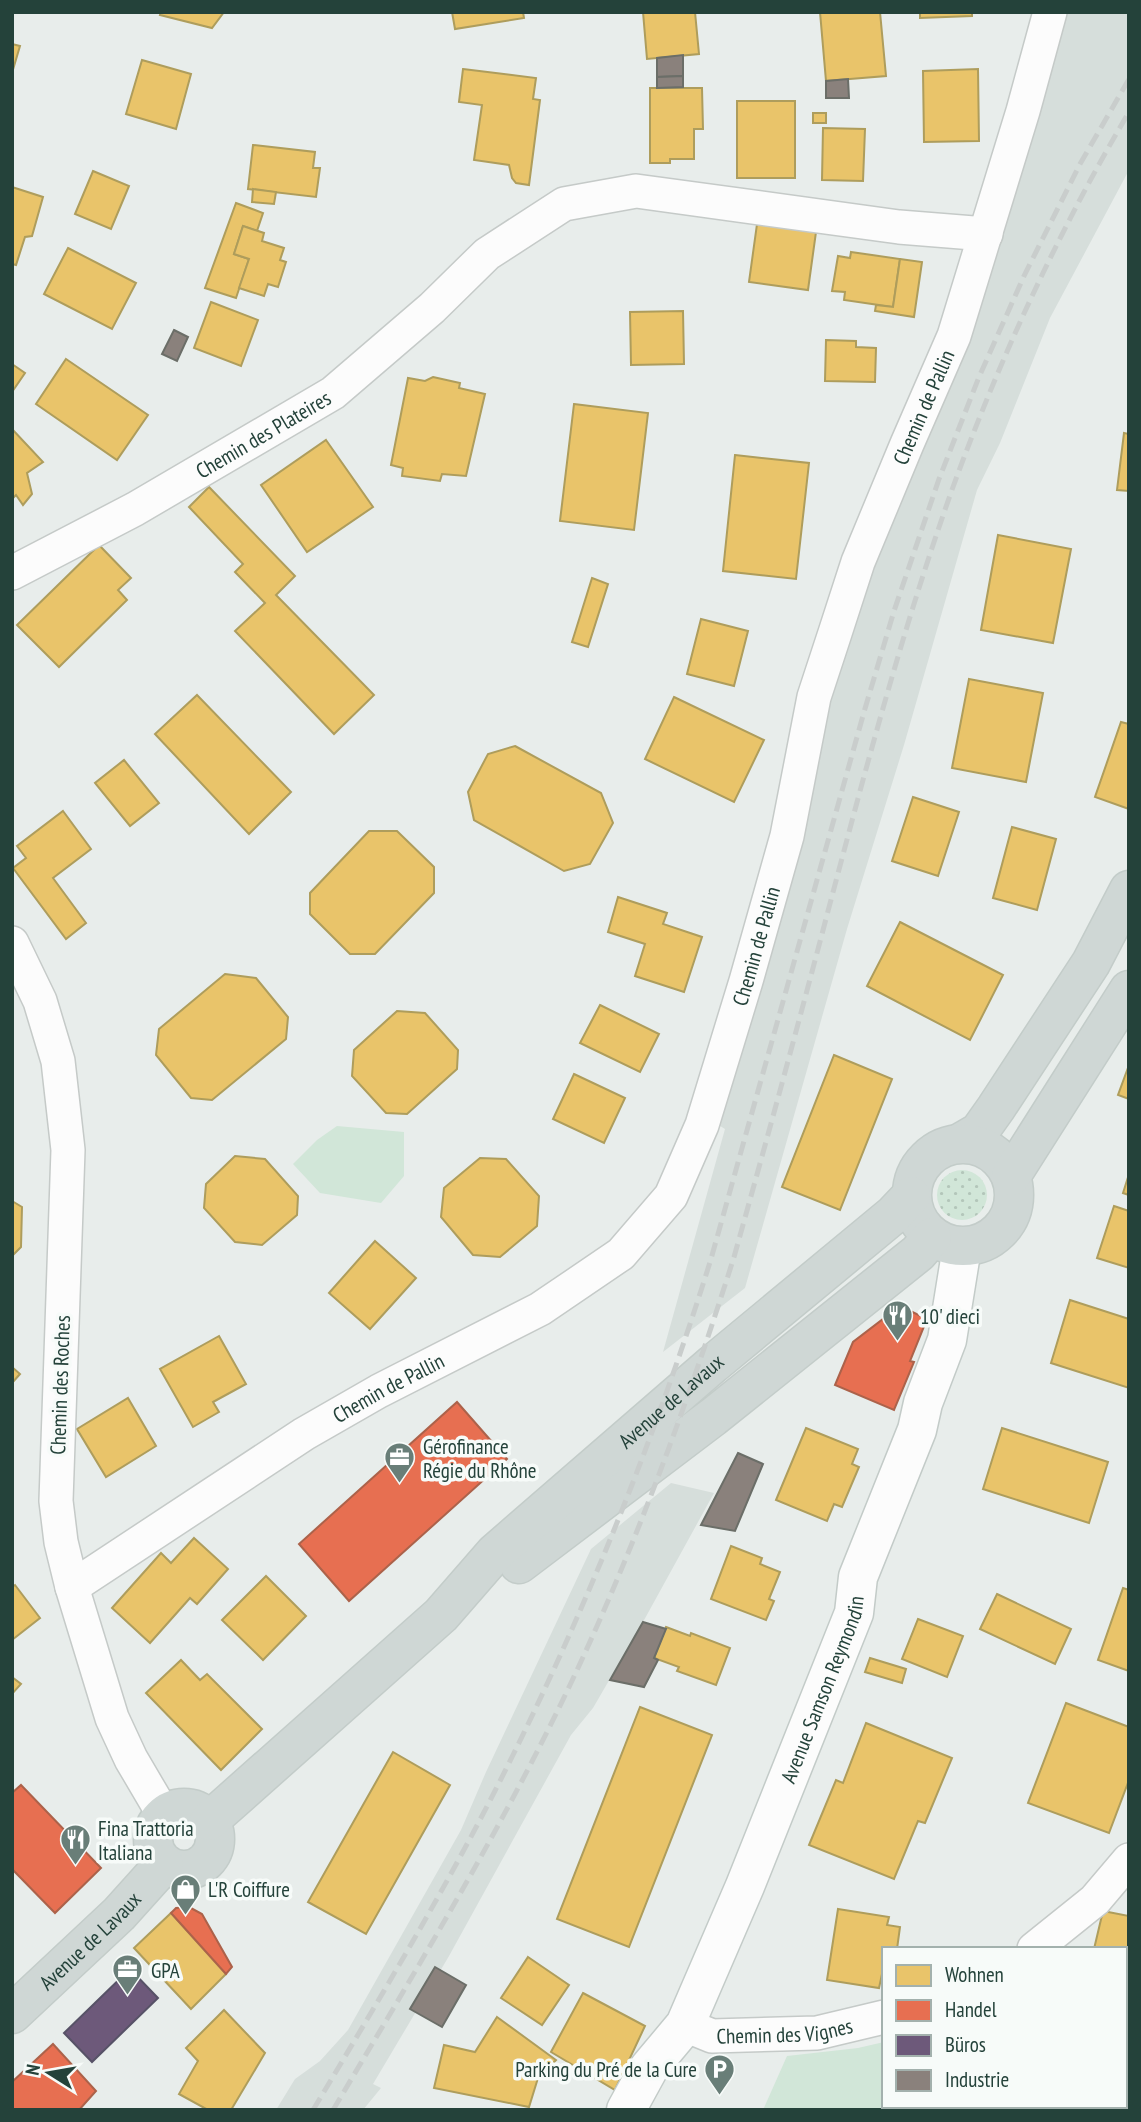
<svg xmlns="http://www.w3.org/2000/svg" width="1141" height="2122" viewBox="0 0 1141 2122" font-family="'PT Sans Narrow',sans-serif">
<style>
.built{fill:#d6dedb}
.grass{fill:url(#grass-dots)}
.park{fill:#d1e6d8}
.homes{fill:#e9c46a;stroke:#ae9d5c;stroke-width:2}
.shops{fill:#e76f51;stroke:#ac624a;stroke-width:2}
.offices{fill:#6d597a;stroke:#575267;stroke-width:2}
.industry{fill:#8a817c;stroke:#6b6e68;stroke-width:2}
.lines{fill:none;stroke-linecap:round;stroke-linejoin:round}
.street-casing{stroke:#c5cac8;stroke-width:36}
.secondary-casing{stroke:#c3cbc8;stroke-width:41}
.primary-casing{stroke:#c3ccc9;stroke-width:41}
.street{stroke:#fcfcfc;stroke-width:33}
.secondary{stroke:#fcfcfc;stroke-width:38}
.primary{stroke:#cfd7d5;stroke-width:38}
.rail{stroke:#c9cdcc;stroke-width:5;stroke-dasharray:14 7;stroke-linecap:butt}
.labels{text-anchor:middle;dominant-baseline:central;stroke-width:7;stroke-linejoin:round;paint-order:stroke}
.street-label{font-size:21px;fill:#24423a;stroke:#f7fbf9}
.poi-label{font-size:21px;fill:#24423a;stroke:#f7fbf9;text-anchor:start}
</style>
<defs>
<pattern id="grass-dots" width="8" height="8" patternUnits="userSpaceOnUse" patternTransform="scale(1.75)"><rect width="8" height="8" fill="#d1e6d8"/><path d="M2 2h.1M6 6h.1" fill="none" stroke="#b3c6ba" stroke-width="1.8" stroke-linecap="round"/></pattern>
</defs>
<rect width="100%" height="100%" fill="#e8edeb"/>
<g class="built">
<path d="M1068,12H1129V170L1050,318L1000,443L977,490L904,745L847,929L745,1288L663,1352L725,1129L709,1119L819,709L995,242Z"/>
<path d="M671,1483L714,1493L643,1622L593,1708L571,1735L449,1956L373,2084L381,2088L363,2110H276L295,2079L320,2061L348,2030L461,1830L486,1772L591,1549Z"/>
</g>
<circle class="grass" cx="962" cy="1195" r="25"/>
<g class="park">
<path d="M337,1126L404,1132V1176L381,1203L320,1193L293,1164L317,1140Z"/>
<path d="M884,2042V2106H957V2110H763L787,2056L858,2048Z"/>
</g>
<g class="homes">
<path d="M161,12H224L212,28L160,15Z"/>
<path d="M452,12H523L524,18L455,29Z"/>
<path d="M643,12H695L699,54L647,59Z"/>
<path d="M820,12H880L886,76L826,81Z"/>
<path d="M920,12H972V16L920,18Z"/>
<path d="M12,44L20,46L12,73Z"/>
<path d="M142,60L191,74L176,129L126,114Z"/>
<path d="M463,69L536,78L533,99L540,100L529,185L516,183L512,178L509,165L474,160L482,105L459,102Z"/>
<path d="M978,69L979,141L924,142L923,71Z"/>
<path d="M650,88H702L703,129H694V159H670V163H650Z"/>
<rect x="737" y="101" width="58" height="77"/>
<rect x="813" y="113" width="13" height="10"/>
<path d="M823,128L865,129L863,181L822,180Z"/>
<path d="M253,145L315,152L313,168H320L316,197L248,189Z"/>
<path d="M93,171L129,186L111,229L75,214Z"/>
<path d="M12,187L43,197L32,236L25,237L16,265L12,264Z"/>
<path d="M253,189L276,192L274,204L252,202Z"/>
<path d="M236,203L263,213L257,231L243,226L234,254L249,259L236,298L205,288Z"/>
<path d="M757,224L816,232L808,290L749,282Z"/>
<path d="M243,226L264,233L262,241L284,248L280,260L286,262L278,287L268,284L264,296L239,288L249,259L234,254Z"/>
<path d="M68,248L136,283L112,329L44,294Z"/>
<path d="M851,252L900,259L893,307L844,300L845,292L832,291L838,256L850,258Z"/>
<path d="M900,259L922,262L914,317L875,311L876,305L893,307Z"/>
<path d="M211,302L258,320L241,366L194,348Z"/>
<path d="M683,311L684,364L631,365L630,312Z"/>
<path d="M826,340L856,341V347L876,348L875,382L825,381Z"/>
<path d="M66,359L148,415L117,460L36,404Z"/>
<path d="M12,364L25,373L12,392Z"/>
<path d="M433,377L460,383L459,388L485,394L466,476L442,474L440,481L402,476L403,468L391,465L408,378L425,381Z"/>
<path d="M574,404L648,413L634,530L560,521Z"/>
<path d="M12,429L43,462L27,473L32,494L23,505L16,495L12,499Z"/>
<path d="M1124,433L1129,434V491L1117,490Z"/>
<path d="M326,440L373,507L307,552L261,485Z"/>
<path d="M735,455L809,463L796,579L723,571Z"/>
<path d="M209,487L295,576L276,595L374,695L334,734L235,631L265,603L235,572L243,564L189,507Z"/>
<path d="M998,535L1071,549L1053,643L981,630Z"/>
<path d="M99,545L131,578L118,590L127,600L59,667L17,625Z"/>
<path d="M592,578L608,584L588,647L572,642Z"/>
<path d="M701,619L748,631L734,686L687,674Z"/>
<path d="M969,679L1043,693L1026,782L952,768Z"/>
<path d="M197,695L291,792L249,834L155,734Z"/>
<path d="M674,697L764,740L734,802L645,759Z"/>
<path d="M1121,722L1129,724V809L1095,797Z"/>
<path d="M515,746L601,793L613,823L590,864L564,871L474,820L468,792L488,754Z"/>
<path d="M124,760L159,803L130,826L95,783Z"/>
<path d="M913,797L959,812L938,876L892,861Z"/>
<path d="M63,811L91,849L53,878L86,923L66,939L13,868L26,858L17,846Z"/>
<path d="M1012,827L1056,839L1037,910L993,898Z"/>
<path d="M369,831H397L434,867V893L375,954H350L310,914V893Z"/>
<path d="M618,897L667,913L663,924L702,937L684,992L635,976L645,944L608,932Z"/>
<path d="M900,922L1003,975L970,1040L867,986Z"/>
<path d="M225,974L256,978L288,1017L286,1039L212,1100L191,1098L156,1055L159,1029Z"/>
<path d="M600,1005L659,1034L640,1072L580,1043Z"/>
<path d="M397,1011L425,1013L458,1050L457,1069L407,1114L386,1113L352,1076L354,1050Z"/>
<path d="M834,1055L892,1079L840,1210L782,1187Z"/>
<path d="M1129,1065V1099L1118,1095Z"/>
<path d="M574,1074L625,1098L604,1143L553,1119Z"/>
<path d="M235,1156L265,1159L298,1196L297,1215L262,1245L235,1242L204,1208L206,1184Z"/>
<path d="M480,1158L506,1159L539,1196L537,1226L500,1257L473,1255L441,1217L444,1188Z"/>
<path d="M1129,1174V1195L1123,1193Z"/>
<path d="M12,1201L22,1207L21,1247L12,1256Z"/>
<path d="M1114,1206L1129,1211V1268L1097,1258Z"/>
<path d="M375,1241L416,1278L370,1329L329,1293Z"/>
<path d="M1070,1300L1129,1319V1388L1051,1363Z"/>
<path d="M219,1336L246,1384L213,1402L219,1412L193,1427L160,1369Z"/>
<path d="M12,1367L20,1374L12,1383Z"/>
<path d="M128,1398L156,1446L106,1477L77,1429Z"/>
<path d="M806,1428L858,1449L852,1464L859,1467L842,1507L834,1504L827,1521L776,1500Z"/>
<path d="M1002,1428L1108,1462L1089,1523L983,1489Z"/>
<path d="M194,1538L228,1569L197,1604L190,1598L150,1643L112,1608L161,1553L171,1563Z"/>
<path d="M731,1546L762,1558L760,1564L780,1572L769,1599L774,1601L766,1620L711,1599Z"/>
<path d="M266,1576L306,1616L263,1660L222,1620Z"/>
<path d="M15,1585L40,1618L12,1640V1587Z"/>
<path d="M1123,1588L1129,1590V1671L1098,1660Z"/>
<path d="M997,1594L1071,1629L1055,1664L980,1629Z"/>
<path d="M918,1619L963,1636L947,1677L902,1659Z"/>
<path d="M666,1627L690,1636L691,1633L730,1648L716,1685L677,1671L679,1667L654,1658Z"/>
<path d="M870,1658L906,1669L902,1683L865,1672Z"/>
<path d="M181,1660L200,1680L207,1674L262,1729L221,1770L146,1693Z"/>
<path d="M12,1677L21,1684L12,1694Z"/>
<path d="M1066,1703L1129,1727V1780L1109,1833L1028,1803Z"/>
<path d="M640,1707L712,1735L629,1947L557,1919Z"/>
<path d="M866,1723L952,1758L925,1823L918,1821L894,1879L809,1845L836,1780L843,1783Z"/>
<path d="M393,1752L450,1785L366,1934L308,1902Z"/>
<path d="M838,1909L889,1917L887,1925L900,1927L897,1949H884V1974H882L879,1988L827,1980Z"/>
<path d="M1103,1911L1129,1916V1967H1125V1949H1094Z"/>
<path d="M171,1913L226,1974L191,2009L134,1948Z"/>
<path d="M528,1957L569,1985L542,2025L501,1998Z"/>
<path d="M583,1993L645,2026L615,2090L551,2052Z"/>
<path d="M224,2010L265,2053L231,2110H208L179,2094L198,2061L186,2048Z"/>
<path d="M497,2017L556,2060L538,2078L529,2107L434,2088L444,2045L475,2052Z"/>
</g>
<g class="shops">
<path d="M900,1306L927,1319L910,1361L914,1362L894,1410L835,1385L853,1342Z"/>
<path d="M457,1402L507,1459L349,1601L299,1544Z"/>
<path d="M21,1785L101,1868L55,1913L12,1869V1793Z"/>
<path d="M189,1907L202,1914L232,1967L226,1974L171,1913L176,1908Z"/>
<path d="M53,2044L96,2091L79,2110H12V2082Z"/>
</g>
<path class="offices" d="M130,1969L158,1998L92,2062L64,2033Z"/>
<g class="industry">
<path d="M683,55V76L657,77V58Z"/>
<path d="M683,76V87L657,88V77Z"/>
<path d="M848,79L849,98H826V81Z"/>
<path d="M174,330L188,337L177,361L162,354Z"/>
<path d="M738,1453L763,1464L735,1531L701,1525Z"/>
<path d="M643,1622L666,1629L654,1658L658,1660L644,1687L610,1680Z"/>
<path d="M435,1967L466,1985L442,2027L410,2009Z"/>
</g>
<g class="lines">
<defs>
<g id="street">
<path id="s1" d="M12,573L135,509L333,393L432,308L487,254L564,204L636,191L899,227L986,234"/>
<path d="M12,943L40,1001L58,1061L68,1150L56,1501L61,1542L72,1587L112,1718L131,1759L164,1815"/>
<path id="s2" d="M72,1587L304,1434L379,1391L540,1309L621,1254L671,1196L702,1125L746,981L787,836L814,697L835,633L858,562L907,444L954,336L1023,111L1050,12"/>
<path d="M1034,1949L1095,1900L1129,1860"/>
<path id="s3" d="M685,2025L712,2036L817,2033L884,2017"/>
</g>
<g id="secondary">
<path id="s4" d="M626,2110L649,2068L685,2025L745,1886L854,1613L858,1577L917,1430L923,1403L947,1340L962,1247"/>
</g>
<g id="primary">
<path d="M960,1143L979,1132L996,1108L1091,963L1129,890"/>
<circle cx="963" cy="1195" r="51"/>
<path d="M1011,1176L1129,990"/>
<path d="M519,1564L713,1417L918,1253L932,1237"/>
<circle cx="184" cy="1839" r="31"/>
<path id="s5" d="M209,1821L441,1615L495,1553L713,1364L893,1215L911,1196"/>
<path id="s6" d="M12,2014L119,1914L164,1864"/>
</g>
</defs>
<use href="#street" class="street-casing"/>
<use href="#secondary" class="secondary-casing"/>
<use href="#primary" class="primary-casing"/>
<use href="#street" class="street"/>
<use href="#secondary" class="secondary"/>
<use href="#primary" class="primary"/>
<g class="rail">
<path d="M313,2110C383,1993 453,1877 513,1755C592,1595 658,1429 711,1259L864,712L894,611L939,479L979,377L1024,276L1080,164L1129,79"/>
<path d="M333,2110C416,1970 500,1832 570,1685C635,1548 688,1402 734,1257C766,1143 797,1029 827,915C865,771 903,627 953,487C1000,358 1059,230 1129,112"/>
</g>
</g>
<defs>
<symbol id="restaurant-pin" viewBox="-11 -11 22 30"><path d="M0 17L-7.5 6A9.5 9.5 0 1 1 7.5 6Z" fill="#697e78" stroke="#f7fbf9"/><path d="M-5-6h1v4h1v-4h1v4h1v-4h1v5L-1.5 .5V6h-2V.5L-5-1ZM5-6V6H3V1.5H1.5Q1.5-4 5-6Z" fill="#fff"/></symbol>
<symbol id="office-pin" viewBox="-11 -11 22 30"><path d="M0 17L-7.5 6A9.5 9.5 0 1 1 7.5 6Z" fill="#697e78" stroke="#f7fbf9"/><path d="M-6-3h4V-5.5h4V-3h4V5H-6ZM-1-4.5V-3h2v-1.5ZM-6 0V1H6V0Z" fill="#fff"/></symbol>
<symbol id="shop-pin" viewBox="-11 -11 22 30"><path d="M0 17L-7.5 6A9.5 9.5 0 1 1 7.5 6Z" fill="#697e78" stroke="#f7fbf9"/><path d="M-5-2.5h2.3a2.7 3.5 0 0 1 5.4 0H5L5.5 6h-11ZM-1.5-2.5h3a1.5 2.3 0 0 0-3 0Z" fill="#fff"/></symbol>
<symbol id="parking-pin" viewBox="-11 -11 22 30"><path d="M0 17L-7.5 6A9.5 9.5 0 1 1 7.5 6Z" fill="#697e78" stroke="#f7fbf9"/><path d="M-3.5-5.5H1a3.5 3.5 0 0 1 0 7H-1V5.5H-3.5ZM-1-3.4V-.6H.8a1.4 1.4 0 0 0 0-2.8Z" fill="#fff"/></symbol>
</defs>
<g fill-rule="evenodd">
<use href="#restaurant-pin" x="880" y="1298" width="35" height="47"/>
<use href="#office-pin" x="382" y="1440" width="35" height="47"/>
<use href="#restaurant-pin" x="58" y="1822" width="35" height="47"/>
<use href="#shop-pin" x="168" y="1872" width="35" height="47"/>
<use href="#office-pin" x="110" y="1952" width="35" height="47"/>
<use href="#parking-pin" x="702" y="2052" width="35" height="47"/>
</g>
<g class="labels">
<g class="street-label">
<text stroke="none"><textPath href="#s2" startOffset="1550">Chemin de Pallin</textPath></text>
<text stroke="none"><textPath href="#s1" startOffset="287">Chemin des Plateires</textPath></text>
<text stroke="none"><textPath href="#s2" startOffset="984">Chemin de Pallin</textPath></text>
<text transform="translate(60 1385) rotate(-88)">Chemin des Roches</text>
<text stroke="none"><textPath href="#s2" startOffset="374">Chemin de Pallin</textPath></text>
<text stroke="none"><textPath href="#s5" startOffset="625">Avenue de Lavaux</textPath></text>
<text stroke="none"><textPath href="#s4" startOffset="467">Avenue Samson Reymondin</textPath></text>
<text stroke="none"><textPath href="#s6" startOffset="107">Avenue de Lavaux</textPath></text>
<text stroke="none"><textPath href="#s3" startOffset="102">Chemin des Vignes</textPath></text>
</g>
<g class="poi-label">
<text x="920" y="1316">10' dieci</text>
<text x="423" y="1446">Gérofinance<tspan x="423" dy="24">Régie du Rhône</tspan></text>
<text x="98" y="1828">Fina Trattoria<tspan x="98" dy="24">Italiana</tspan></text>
<text x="208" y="1889">L'R Coiffure</text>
<text x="151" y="1970">GPA</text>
<text x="697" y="2069" text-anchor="end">Parking du Pré de la Cure</text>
</g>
</g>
<rect width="1141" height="2122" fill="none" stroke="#24423a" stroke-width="28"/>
<rect x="882" y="1947" width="245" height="161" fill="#f7fbf9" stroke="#a3b1ad" stroke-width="2"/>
<rect x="896" y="1965" width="35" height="21" fill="#e9c46a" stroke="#a3b1ad" stroke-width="2"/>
<text x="945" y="1982" font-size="21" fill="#24423a">Wohnen</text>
<rect x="896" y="2000" width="35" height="21" fill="#e76f51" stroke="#a3b1ad" stroke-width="2"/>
<text x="945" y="2017" font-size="21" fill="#24423a">Handel</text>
<rect x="896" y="2035" width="35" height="21" fill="#6d597a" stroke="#a3b1ad" stroke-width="2"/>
<text x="945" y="2052" font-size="21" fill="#24423a">Büros</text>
<rect x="896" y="2070" width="35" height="21" fill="#8a817c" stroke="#a3b1ad" stroke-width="2"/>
<text x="945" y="2087" font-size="21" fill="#24423a">Industrie</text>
<g transform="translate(49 2073) rotate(281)" stroke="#f7fbf9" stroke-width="5" paint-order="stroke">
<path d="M0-5L12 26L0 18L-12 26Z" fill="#24423a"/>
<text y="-10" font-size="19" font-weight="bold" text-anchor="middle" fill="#24423a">N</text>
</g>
</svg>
